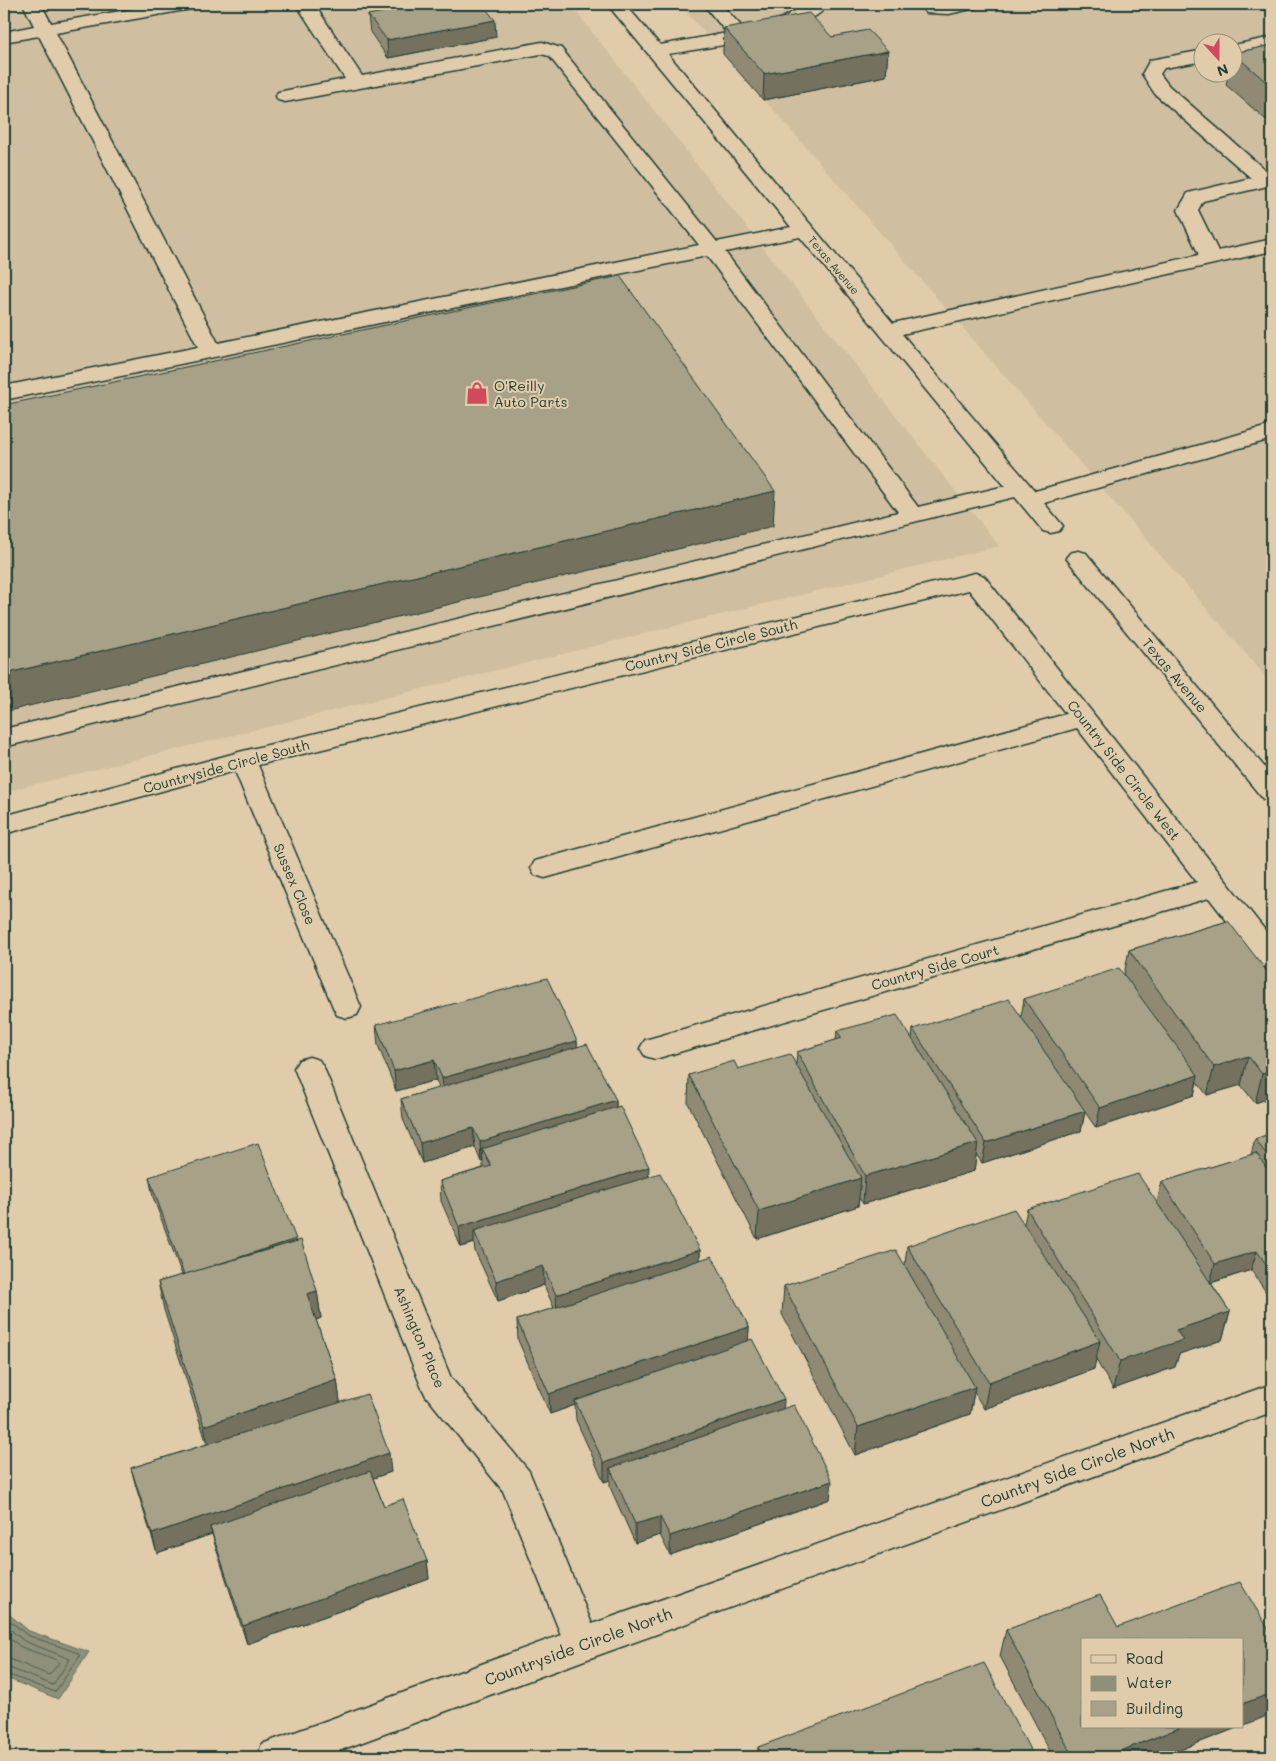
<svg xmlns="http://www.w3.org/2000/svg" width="1276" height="1761" viewBox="0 0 1276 1761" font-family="Mali,sans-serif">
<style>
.built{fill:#cfbfa0;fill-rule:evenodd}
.water{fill:#8e9079;stroke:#626f5d}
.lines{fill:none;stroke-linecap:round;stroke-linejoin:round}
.shore{stroke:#4b5e50;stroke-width:1}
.minor-casing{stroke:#1f3d34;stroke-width:3}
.minor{fill:#e0ccaa;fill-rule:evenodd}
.wall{fill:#908a74;stroke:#1f3d34}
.shaded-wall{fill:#75715e;stroke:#1f3d34}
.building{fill:#a7a187;stroke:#1f3d34}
.labels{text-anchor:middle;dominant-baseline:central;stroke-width:4;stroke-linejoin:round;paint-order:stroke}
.far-street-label{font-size:11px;fill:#1f3d34;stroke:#e0ccaa}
.poi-label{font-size:14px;fill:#1f3d34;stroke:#e0ccaa;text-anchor:start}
.street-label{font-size:14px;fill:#1f3d34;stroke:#e0ccaa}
.near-street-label{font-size:16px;fill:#1f3d34;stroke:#e0ccaa}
</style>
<rect width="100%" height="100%" fill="#e0ccaa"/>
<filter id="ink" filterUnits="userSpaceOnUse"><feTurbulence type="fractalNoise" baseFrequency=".02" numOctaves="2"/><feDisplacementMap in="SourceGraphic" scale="10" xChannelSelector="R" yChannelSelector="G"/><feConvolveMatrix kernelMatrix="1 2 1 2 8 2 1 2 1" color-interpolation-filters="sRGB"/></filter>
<g filter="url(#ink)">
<g class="built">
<path d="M54,4H570L999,546L4,792V12Z"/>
<path d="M679,4H1272V684L771,107ZM1204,42H1234V72H1204Z"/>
</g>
<path class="water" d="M4,1610L29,1631L89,1652L58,1699L4,1677Z"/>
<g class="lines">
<g class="shore">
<path d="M4,1616L27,1635L78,1653L80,1656L55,1692L4,1673"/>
<path d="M4,1624L24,1641L70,1659L53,1685L4,1666"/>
<path d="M4,1634L21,1647L57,1660L59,1663L49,1675L12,1660L4,1659"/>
</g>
<defs>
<g id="minor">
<path d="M23,4H41L51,23L162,4H200L197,8L191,9L56,33L218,343L699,245L549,56L541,54L285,102L278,100L276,96L278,92L345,79L296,4H314L362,76L542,42L561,48L717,242L791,227L607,4H625L660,45L727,33L703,4H721L744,29L780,19L808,4H828C810,35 703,48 668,54L893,323L1199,255L1178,210L1188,193L1251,178L1155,94L1142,74L1150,60L1204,50V61L1164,68L1160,74L1169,86L1272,176V185L1203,201L1198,210L1218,251L1272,239V251L902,334L1035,491L1272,425V439L1044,503L1063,526L1059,531L1051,533L1043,531L1015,497L4,747V729L898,512L707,256L4,400V386L198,347L39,36L4,42V32L34,26ZM800,237L1005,486L918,507L725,252Z"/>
<path d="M932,4H979L976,8L949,14L926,13L923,9L926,5Z"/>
<path d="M1272,37V47L1234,55V45Z"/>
<path d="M1078,551L1086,553L1272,776V802L1263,799L1070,563L1066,558L1070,553Z"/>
<path d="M975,573L984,576L1272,939V969L1262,966L1209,898L655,1059L645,1056L640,1048L645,1040L1197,882L1077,728L545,878L535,875L531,868L535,861L1066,714L969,590L258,765L361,1007L357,1015L347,1018L337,1015L333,1007L235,771L4,834V816L243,751Z"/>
<path d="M309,1057L319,1060L324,1068L451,1378L529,1471L592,1624L1272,1384V1412L582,1661L322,1757H257L262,1744L561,1635L503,1491L426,1396L421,1386L294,1068L299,1060Z"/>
</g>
</defs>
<use href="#minor" class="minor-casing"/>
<use href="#minor" class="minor"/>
</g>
<g class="wall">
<path d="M368,15L496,37L388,58L370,32Z"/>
<path d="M724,28L832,37L888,51L886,76L763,100L723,54Z"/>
<path d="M1272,45V125L1226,85L1229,72H1234V53Z"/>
<path d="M1228,921L1272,1097L1255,1103L1241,1085L1207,1095L1197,1082L1194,1095L1096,1128L1085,1112L1081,1131L982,1163L976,1154L974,1171L863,1204L859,1198L858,1206L757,1239L688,1103L689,1075L738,1069L796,1065L797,1052L836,1040L837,1031L912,1038L913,1029L1021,1017L1024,999L1124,975L1129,950Z"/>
<path d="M376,1025L577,1041V1047L616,1100V1107L649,1176L700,1250V1260L749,1327L748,1341L830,1499L670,1555L660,1535L635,1543L610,1487V1480L604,1482L576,1420L575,1405L550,1414L518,1340L517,1320L554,1308L544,1285L498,1301L475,1251L474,1243L461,1247L441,1201L440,1181L483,1168V1161L481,1162L475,1147L422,1163L403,1119L401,1099L439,1088L436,1080L396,1091L378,1045Z"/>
<path d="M1272,1133V1294L1268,1295L1251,1270L1211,1283L1230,1312L1222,1340L1179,1354L1175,1367L1113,1389L1096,1360L1094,1369L984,1409L974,1392L970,1414L855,1455L782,1314L784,1286L905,1265L907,1246L1024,1224L1027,1209L1157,1202L1162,1182L1251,1155L1255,1139Z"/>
<path d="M149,1177L296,1241L317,1291L321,1318L316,1320L337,1380L340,1402L391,1472L373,1478L384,1506L427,1561L429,1579L247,1644L215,1545L212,1534L157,1553L136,1487L131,1468L207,1444L164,1310L158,1282L182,1275L153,1197Z"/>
<path d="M1118,1627L1239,1727L1162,1757H1053L1000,1656L1006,1630Z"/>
<path d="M758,1747L1034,1757H757Z"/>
</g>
<g class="shaded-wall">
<path d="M495,20L496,37L388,58L387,40Z"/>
<path d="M888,51L886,76L763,100L764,74Z"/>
<path d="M775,491L773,526L4,712V674Z"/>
<path d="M577,1041L578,1061L444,1098L442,1078Z"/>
<path d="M1248,1056L1241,1085L1207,1095L1214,1067Z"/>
<path d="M434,1060L436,1080L396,1091L394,1071Z"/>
<path d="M1272,1071V1097L1255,1103L1262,1074Z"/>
<path d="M1198,1075L1194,1095L1096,1128L1100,1108Z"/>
<path d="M616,1100V1120L482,1149L483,1161L481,1162L480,1142Z"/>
<path d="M1085,1111L1081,1131L982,1163L986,1143Z"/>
<path d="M473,1128L475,1147L422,1163L420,1143Z"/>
<path d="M978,1143L974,1171L863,1204L865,1176Z"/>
<path d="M649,1167L648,1187L474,1231V1243L461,1247L459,1227Z"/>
<path d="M861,1178L858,1206L757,1239L759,1211Z"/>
<path d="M296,1239L299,1259L184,1275Z"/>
<path d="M700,1250V1269L557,1314L556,1295Z"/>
<path d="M1257,1251L1251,1270L1210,1283L1215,1264Z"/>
<path d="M543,1266L544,1285L498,1301L496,1281Z"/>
<path d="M1272,1282V1294L1268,1295Z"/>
<path d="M317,1291L321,1318L311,1322L307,1294Z"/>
<path d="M1230,1312L1222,1340L1179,1354L1175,1367L1113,1389L1120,1361L1176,1330Z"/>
<path d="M749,1327L748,1346L575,1401V1405L550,1414L549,1394Z"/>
<path d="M1100,1341L1094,1369L984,1409L989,1382Z"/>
<path d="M337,1380L341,1408L210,1453L204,1426Z"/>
<path d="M975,1387L970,1414L855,1455L858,1427Z"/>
<path d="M784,1399L783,1418L610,1468V1480L604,1482V1463Z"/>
<path d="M389,1453L391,1472L213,1533L210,1527L212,1534L157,1553L152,1534Z"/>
<path d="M832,1481L830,1499L670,1555V1536Z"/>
<path d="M660,1517V1535L635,1543V1524Z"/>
<path d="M427,1561L429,1579L247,1644L243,1626Z"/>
<path d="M1272,1693V1714L1242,1726V1704Z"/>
<path d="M1182,1727H1239L1162,1757H1105Z"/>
</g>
<g class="building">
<path d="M426,4H482L495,20L387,40L368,15Z"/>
<path d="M809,13L832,37L868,30L888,51L764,74L724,28Z"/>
<path d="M1272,45V87L1234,54V53Z"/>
<path d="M620,276L775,491L4,674V405Z"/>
<path d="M1228,921L1272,978V1071L1262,1074L1248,1056L1214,1067L1129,950Z"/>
<path d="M1119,968L1198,1075L1100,1108L1024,999Z"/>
<path d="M547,978L577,1041L442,1078L434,1060L394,1071L376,1025Z"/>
<path d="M1009,999L1085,1111L986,1143L913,1029Z"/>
<path d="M897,1015L978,1143L865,1176L797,1052L842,1038L837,1031Z"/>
<path d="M587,1044L616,1100L480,1142L473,1128L420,1143L401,1099Z"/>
<path d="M790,1054L861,1178L759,1211L689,1075L734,1061L738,1069Z"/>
<path d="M620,1106L649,1167L459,1227L440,1181L491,1166L482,1149Z"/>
<path d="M1272,1133V1162L1255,1139Z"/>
<path d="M258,1143L296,1239L184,1275L149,1177Z"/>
<path d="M1256,1153L1272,1176V1273L1257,1251L1215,1264L1162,1182Z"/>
<path d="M660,1173L700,1250L556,1295L543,1266L496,1281L474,1231Z"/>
<path d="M1138,1174L1230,1312L1176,1330L1183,1340L1120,1361L1027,1209Z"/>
<path d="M1014,1209L1100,1341L989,1382L907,1246Z"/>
<path d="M301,1240L317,1291L307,1294L337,1380L204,1426L158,1282Z"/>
<path d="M896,1250L975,1387L858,1427L784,1286Z"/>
<path d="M712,1256L749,1327L549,1394L517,1320Z"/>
<path d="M752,1339L784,1399L604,1463L575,1401Z"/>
<path d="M367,1394L389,1453L152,1534L131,1468Z"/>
<path d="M794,1405L832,1481L670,1536L660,1517L635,1524L610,1468Z"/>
<path d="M370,1471L384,1506L403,1499L427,1561L243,1626L210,1527Z"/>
<path d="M1240,1582L1272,1635V1693L1242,1704V1640H1082V1727H1182L1105,1757H1073L1006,1630L1100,1595L1118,1627Z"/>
<path d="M984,1663L1034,1757H763L758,1747Z"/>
</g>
</g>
<defs>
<symbol id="shop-bare" viewBox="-9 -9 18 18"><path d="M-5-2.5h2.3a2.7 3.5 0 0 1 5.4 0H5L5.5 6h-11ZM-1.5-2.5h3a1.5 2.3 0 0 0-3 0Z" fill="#d1495b" stroke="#e0ccaa" stroke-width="2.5" paint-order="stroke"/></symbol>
</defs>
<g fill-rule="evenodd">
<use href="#shop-bare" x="461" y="377" width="32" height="32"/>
</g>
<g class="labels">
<g class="far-street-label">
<text transform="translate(834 265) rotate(50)">Texas Avenue</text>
</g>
<g class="poi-label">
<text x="494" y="385">O'Reilly<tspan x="494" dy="16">Auto Parts</tspan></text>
</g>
<g class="street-label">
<text transform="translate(711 645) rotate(-14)">Country Side Circle South</text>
<text transform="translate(1175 675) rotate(50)">Texas Avenue</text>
<text transform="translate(226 766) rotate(-15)">Countryside Circle South</text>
<text transform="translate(1124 770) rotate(52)">Country Side Circle West</text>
<text transform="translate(295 884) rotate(67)">Sussex Close</text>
<text transform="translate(935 967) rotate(-16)">Country Side Court</text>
<text transform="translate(420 1337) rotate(67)">Ashington Place</text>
</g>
<g class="near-street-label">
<text transform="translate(1077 1467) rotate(-20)">Country Side Circle North</text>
<text transform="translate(578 1646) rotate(-20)">Countryside Circle North</text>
</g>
</g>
<rect width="1276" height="1761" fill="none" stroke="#e0ccaa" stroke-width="20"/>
<rect x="10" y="10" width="1256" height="1741" fill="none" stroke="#1f3d34" stroke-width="2" filter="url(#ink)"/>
<rect x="1081" y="1638" width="162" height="90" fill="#e0ccaa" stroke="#93937b"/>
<rect x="1091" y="1655" width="25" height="8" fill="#e0ccaa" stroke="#93937b"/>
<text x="1126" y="1664" font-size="15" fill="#1f3d34">Road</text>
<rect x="1091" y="1676" width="25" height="15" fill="#8e9079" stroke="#93937b"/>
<text x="1126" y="1688" font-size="15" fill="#1f3d34">Water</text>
<rect x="1091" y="1701" width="25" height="15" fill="#a7a187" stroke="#93937b"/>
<text x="1126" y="1714" font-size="15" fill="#1f3d34">Building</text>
<g transform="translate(1218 58) rotate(159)"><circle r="24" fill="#e0ccaa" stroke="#93937b"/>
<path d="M0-4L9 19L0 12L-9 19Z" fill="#d1495b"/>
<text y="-8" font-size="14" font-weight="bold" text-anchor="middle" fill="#1f3d34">N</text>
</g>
</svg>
